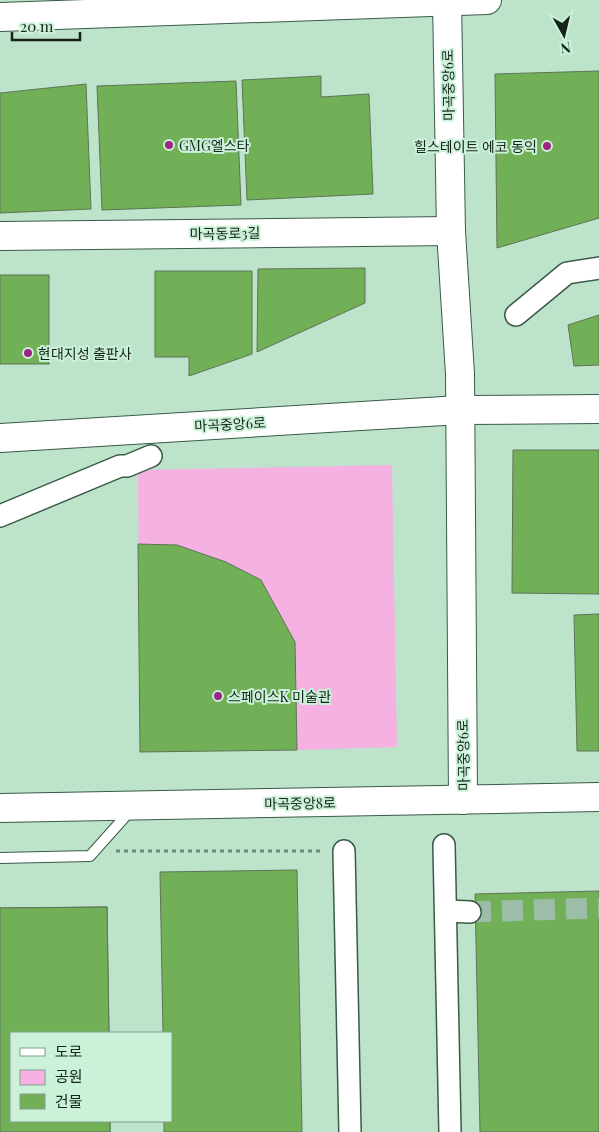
<svg xmlns="http://www.w3.org/2000/svg" width="599" height="1132" viewBox="0 0 599 1132" font-family="'Playfair Display','Noto Sans KR',serif">
<style>
.green{fill:#f6b1e3}
.building{fill:#72b058;stroke:#5e7456}
.lines{fill:none;stroke-linecap:round;stroke-linejoin:round}
.street-tunnel{stroke:#9cbda8;stroke-width:21;stroke-dasharray:21 11;stroke-linecap:butt}
.lane-casing{stroke:#3a5b47;stroke-width:12}
.street-casing{stroke:#3a5b47;stroke-width:24}
.secondary-casing{stroke:#3a5b47;stroke-width:30}
.primary-casing{stroke:#3a5b47;stroke-width:30}
.path{stroke:#718b7a;stroke-width:3;stroke-dasharray:4 4;stroke-linecap:butt}
.lane{stroke:#fff;stroke-width:10}
.street{stroke:#fff;stroke-width:21}
.secondary{stroke:#fff;stroke-width:28}
.primary{stroke:#fff;stroke-width:28}
.poi-dot{fill:#992683;stroke:#cbf1d8;stroke-width:2}
.labels{text-anchor:middle;dominant-baseline:central;stroke-width:4;stroke-linejoin:round;paint-order:stroke}
.street-label{font-size:14px;fill:#15241b;stroke:#cbf1d8}
.poi-label{font-size:14px;fill:#15241b;stroke:#cbf1d8;text-anchor:start}
</style>
<rect width="100%" height="100%" fill="#bee3cb"/>
<path class="green" d="M392,465L397,747L297,750L140,752L138,470Z"/>
<g class="building">
<path d="M599,71V218L497,248L495,74Z"/>
<path d="M321,76V97L369,94L373,194L247,200L242,80Z"/>
<path d="M236,81L241,205L102,210L97,86Z"/>
<path d="M86,84L91,209L0,213V93Z"/>
<path d="M365,268V303L257,352L258,269Z"/>
<path d="M155,271H252V354L189,376V357H155Z"/>
<rect x="0" y="275" width="49" height="89"/>
<path d="M599,315V365L574,366L568,325Z"/>
<path d="M513,450H599V594L512,593Z"/>
<path d="M138,544L177,545L226,562L261,580L295,642L297,750L140,752Z"/>
<path d="M599,614V751H577L574,615Z"/>
<path d="M297,870L302,1132H164V1121H171V1033H163L160,872Z"/>
<path d="M599,891V1132H480L475,894Z"/>
<path d="M107,907L109,1033H11V1121H110V1132H0V908Z"/>
<path d="M107,907L109,1033H11V1121H110V1132H0V908Z"/>
</g>
<g class="lines">
<path class="street-tunnel" d="M470,912L599,908"/>
<defs>
<path id="lane" d="M0,858L90,856L131,810"/>
<g id="street">
<path d="M516,315L567,273L599,268"/>
<path d="M0,516L120,466H127L151,456"/>
<path d="M444,845L450,1132"/>
<path d="M344,851L350,1132"/>
<path d="M446,911L470,912"/>
</g>
<g id="secondary">
<path d="M447,0L451,231L460,374L463,800"/>
<path d="M0,236L451,231"/>
<path d="M0,438L460,410L599,409"/>
<path d="M0,808L599,797"/>
</g>
<path id="primary" d="M0,17L487,0"/>
</defs>
<use href="#lane" class="lane-casing"/>
<use href="#street" class="street-casing"/>
<use href="#secondary" class="secondary-casing"/>
<use href="#primary" class="primary-casing"/>
<path class="path" d="M116,851H322"/>
<use href="#lane" class="lane"/>
<use href="#street" class="street"/>
<use href="#secondary" class="secondary"/>
<use href="#primary" class="primary"/>
</g>
<g class="poi-dot">
<circle cx="169" cy="145" r="5"/>
<circle cx="547" cy="146" r="5"/>
<circle cx="28" cy="353" r="5"/>
<circle cx="218" cy="696" r="5"/>
</g>
<g class="labels">
<g class="street-label">
<text transform="translate(448 85) rotate(-91)">마곡중앙6로</text>
<text transform="translate(225 233) rotate(-1)">마곡동로3길</text>
<text transform="translate(230 424) rotate(-3)">마곡중앙6로</text>
<text transform="translate(463 755) rotate(-91)">마곡중앙6로</text>
<text transform="translate(300 803) rotate(-1)">마곡중앙8로</text>
</g>
<g class="poi-label">
<text x="179" y="145">GMG엘스타</text>
<text x="537" y="146" text-anchor="end">힐스테이트 에코 동익</text>
<text x="38" y="353">현대지성 출판사</text>
<text x="228" y="696">스페이스K 미술관</text>
</g>
</g>
<rect x="10" y="1032" width="162" height="90" fill="#cbf1d8" stroke="#829f8c"/>
<rect x="20" y="1048" width="25" height="8" fill="#ffffff" stroke="#829f8c"/>
<text x="55" y="1057" font-size="15" fill="#15241b">도로</text>
<rect x="20" y="1070" width="25" height="15" fill="#f6b1e3" stroke="#829f8c"/>
<text x="55" y="1082" font-size="15" fill="#15241b">공원</text>
<rect x="20" y="1094" width="25" height="15" fill="#72b058" stroke="#829f8c"/>
<text x="55" y="1107" font-size="15" fill="#15241b">건물</text>
<g transform="translate(564 35) rotate(172)" stroke="#cbf1d8" stroke-width="4" paint-order="stroke">
<path d="M0-4L9 19L0 12L-9 19Z" fill="#15241b"/>
<text y="-8" font-size="14" font-weight="bold" text-anchor="middle" fill="#15241b">N</text>
</g>
<path d="M12 32v8h68v-8" fill="none" stroke="#15241b" stroke-width="2.5"/>
<text x="20" y="32" font-size="15" fill="#15241b" stroke="#cbf1d8" stroke-width="4" paint-order="stroke">20 m</text>
</svg>
